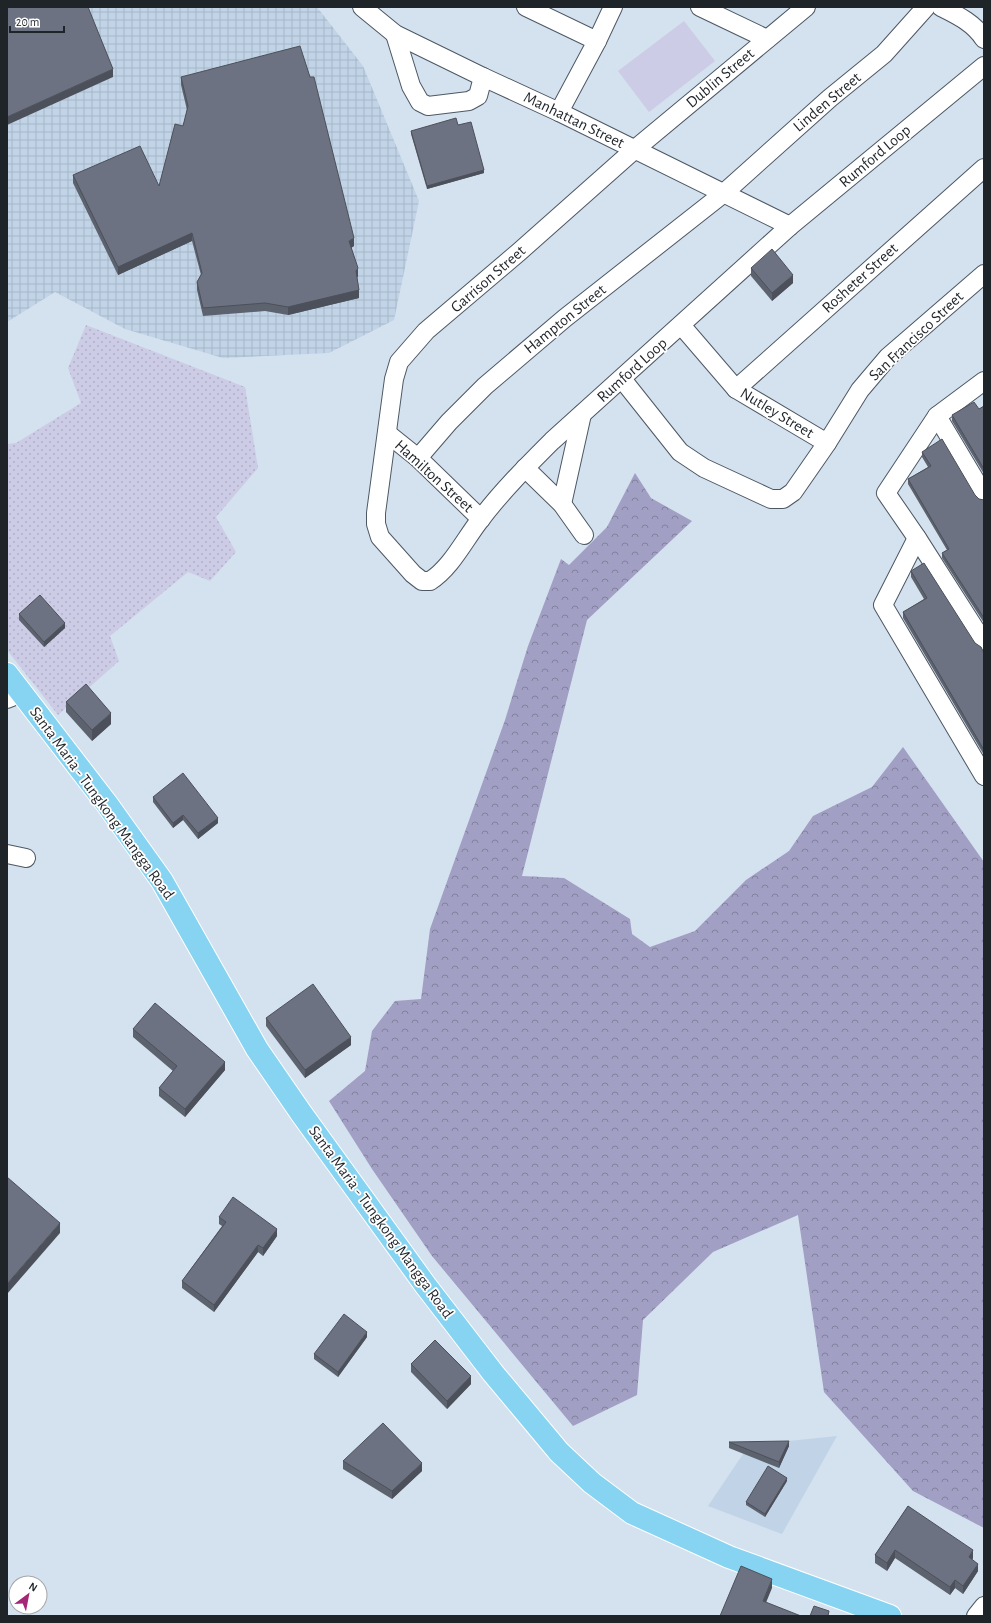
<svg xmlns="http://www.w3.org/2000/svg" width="991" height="1623" viewBox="0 0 991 1623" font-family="'Alegreya Sans',sans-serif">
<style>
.built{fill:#c1d4e7}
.industrial{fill:url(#industrial-grid)}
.grass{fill:url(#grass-dots)}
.forest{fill:url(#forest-crowns)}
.park{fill:#cdcce6}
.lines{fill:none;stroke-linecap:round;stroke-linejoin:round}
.minor-casing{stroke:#4c5863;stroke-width:20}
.major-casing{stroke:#fff;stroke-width:24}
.minor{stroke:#fff;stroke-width:18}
.major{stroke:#86d4f1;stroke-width:22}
.wall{fill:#5d626f}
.shaded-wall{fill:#4c505a}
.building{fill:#6c7281;stroke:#4c505a}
.labels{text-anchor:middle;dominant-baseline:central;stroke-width:3.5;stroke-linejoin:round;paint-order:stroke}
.street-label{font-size:16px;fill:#1f2429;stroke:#fff}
</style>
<defs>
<pattern id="industrial-grid" width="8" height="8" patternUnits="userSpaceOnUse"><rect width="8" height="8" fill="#c1d4e7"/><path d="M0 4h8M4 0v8" fill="none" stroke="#a5b6c6"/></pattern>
<pattern id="grass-dots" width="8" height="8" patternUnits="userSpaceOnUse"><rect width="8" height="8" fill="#cdcce6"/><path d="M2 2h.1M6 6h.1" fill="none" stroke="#b0afc5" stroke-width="1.8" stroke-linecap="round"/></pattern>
<pattern id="forest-crowns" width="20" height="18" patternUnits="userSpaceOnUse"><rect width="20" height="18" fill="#a19fc3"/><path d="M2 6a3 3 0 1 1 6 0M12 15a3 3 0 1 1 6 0" fill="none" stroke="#83819e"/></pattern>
</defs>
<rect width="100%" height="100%" fill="#d4e1ef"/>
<path class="built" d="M837,1436L782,1534L708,1506L749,1445Z"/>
<path class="industrial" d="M7,7H317L363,66L419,201L394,320L329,353L223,358L125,329L55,292L7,322Z"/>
<path class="grass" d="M86,325L245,387L258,468L216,517L236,552L210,581L188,572L110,636L119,661L58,715L7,650V444L16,443L81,403L68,368Z"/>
<path class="forest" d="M635,473L651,498L692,521L587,620L522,876L564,878L630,919L632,934L650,947L695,931L746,880L789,851L813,816L872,787L903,747L984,862V1528L913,1491L824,1392L798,1215L713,1252L643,1320L637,1395L573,1426L432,1256L372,1169L329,1101L365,1071L372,1031L395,1001L421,999L430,929L505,720L528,646L561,559L569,565L607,527Z"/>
<path class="park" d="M684,21L715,61L649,112L618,71Z"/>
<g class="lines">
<defs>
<g id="minor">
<path d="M362,7L395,34L483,77L559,112L790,226"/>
<path d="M526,7L597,41"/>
<path d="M700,7L767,39"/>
<path d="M806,7L634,150L519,252L426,331L399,362L394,379L376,513V524L380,537L413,574L422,581H430C451,568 465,539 480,520C501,492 527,466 552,441L790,226L984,66"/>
<path d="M941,7C957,15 974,23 984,39"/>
<path d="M395,34L411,86L420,102L428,106L469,101L478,96L483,77"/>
<path d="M559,112L597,41L613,7"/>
<path d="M681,325L736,389L827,443"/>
<path d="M622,379L680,452L704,468L771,499H783L793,492L827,443L860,390L888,357L984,274"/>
<path d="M984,381L937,416L886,493L917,538L984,643"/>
<path d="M736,389L984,168"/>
<path d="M937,416L984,495"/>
<path d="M388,434L418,458L481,519"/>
<path d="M418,458L449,422L485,386L565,318L724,193L830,98L884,54L926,7"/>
<path d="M525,468L562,504L584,535"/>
<path d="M562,504L582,414"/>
<path d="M917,538L883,605L984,776"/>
<path d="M7,699L22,693"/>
<path d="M7,854L26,858"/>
<path d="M976,1616L984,1606"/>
</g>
<path id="major" d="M7,674L107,804L162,881L257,1049L301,1113L426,1286L493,1373L559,1452L592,1483L632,1513L729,1557L890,1616"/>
</defs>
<use href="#minor" class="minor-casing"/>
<use href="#major" class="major-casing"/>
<use href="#minor" class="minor"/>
<use href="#major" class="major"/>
</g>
<g class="wall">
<path d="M181,77L354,246L351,248L358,276L357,278L359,298L288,315L265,311L203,316L197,290V282L201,275L192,241L118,275L73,183V175L159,186L183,126L187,110L181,85Z"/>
<path d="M458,125L484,173L427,189L411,134V131Z"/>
<path d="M751,268L793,283L772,301L751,276Z"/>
<path d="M984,406V474L952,421V415L979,409Z"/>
<path d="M922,452L979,499L984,500V623L942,558V553L947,550L908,484V479L928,467L922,457Z"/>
<path d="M911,571L984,653V755L903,618V612L924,599L911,577Z"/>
<path d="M19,614L65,628L44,647L19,620Z"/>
<path d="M66,702L111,724L92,741L66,712Z"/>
<path d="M153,797L218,823L198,839L183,820L173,828L153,802Z"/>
<path d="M266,1018L351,1045L305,1078L266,1026Z"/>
<path d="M133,1029L225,1070L185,1117L159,1096V1088L173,1071L133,1037Z"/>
<path d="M219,1217L277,1236L263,1256L258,1252L214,1312L182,1288V1281L222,1226L219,1224Z"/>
<path d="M367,1337L338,1377L314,1359V1354Z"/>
<path d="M411,1364L471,1384L447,1409L411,1372Z"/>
<path d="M729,1442L789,1446L779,1468L729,1448Z"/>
<path d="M343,1461L422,1471L392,1499L343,1469Z"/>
<path d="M787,1481L765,1517L746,1505V1502Z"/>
<path d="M908,1506L973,1558L972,1559L978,1571L963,1594L955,1588L950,1595L895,1558L887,1571L875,1563V1555Z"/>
</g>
<g class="shaded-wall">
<path d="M113,69V77L7,125V117Z"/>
<path d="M484,170V173L427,189V186Z"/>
<path d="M192,233V241L118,275V267Z"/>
<path d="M354,238V246L349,249V241Z"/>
<path d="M358,268V276L356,279V271Z"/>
<path d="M793,275V283L772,301V293Z"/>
<path d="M359,290V298L288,315V307Z"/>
<path d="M65,623V628L44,647V642Z"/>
<path d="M111,713V724L92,741V730Z"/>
<path d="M183,815V820L173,828V823Z"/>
<path d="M218,818V823L198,839V833Z"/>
<path d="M351,1037V1045L305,1078V1070Z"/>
<path d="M225,1062V1070L185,1117V1109Z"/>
<path d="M60,1223V1233L7,1294V1284Z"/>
<path d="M277,1229V1236L263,1256V1248Z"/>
<path d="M258,1245V1252L214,1312V1305Z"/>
<path d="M367,1332V1337L338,1377V1372Z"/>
<path d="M471,1376V1384L447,1409V1401Z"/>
<path d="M789,1441V1446L779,1468V1462Z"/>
<path d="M422,1463V1471L392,1499V1491Z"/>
<path d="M787,1478V1481L765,1517V1514Z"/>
<path d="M895,1550V1558L887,1571V1563Z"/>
<path d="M973,1550V1558L969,1565V1557Z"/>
<path d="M978,1564V1571L963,1594V1586Z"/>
<path d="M772,1579V1588L763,1610V1601Z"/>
<path d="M955,1580V1588L950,1595V1587Z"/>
</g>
<g class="building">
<path d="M7,7H88L113,69L7,117Z"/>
<path d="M300,46L310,77H314L354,238L349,241L358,268L356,271L359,290L288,307L265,303L203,308L197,282L202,273L192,233L118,267L73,175L140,146L159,186L175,124L183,126L188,106L181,77Z"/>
<path d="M456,118L458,125L471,122L484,170L427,186L411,131Z"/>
<path d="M772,249L793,275L772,293L751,268Z"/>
<path d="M974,402L979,409L984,406V469L952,415Z"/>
<path d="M942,439L975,495L979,499L984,500V618L942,553L949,549L908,479L931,466L922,452Z"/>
<path d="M924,563L975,643L981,647L984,653V750L903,612L927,598L911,571Z"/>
<path d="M40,595L65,623L44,642L19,614Z"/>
<path d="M86,684L111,713L92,730L66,702Z"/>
<path d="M183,773L218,818L198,833L183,815L173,823L153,797Z"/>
<path d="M313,984L351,1037L305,1070L266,1018Z"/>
<path d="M155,1003L225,1062L185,1109L159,1088L177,1066L133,1029Z"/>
<path d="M7,1177L60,1223L7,1284Z"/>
<path d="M233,1197L277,1229L263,1248L258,1245L214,1305L182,1281L226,1222L219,1217Z"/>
<path d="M344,1314L367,1332L338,1372L314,1354Z"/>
<path d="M435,1340L471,1376L447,1401L411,1364Z"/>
<path d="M383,1423L422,1463L392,1491L343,1461Z"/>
<path d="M789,1441L779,1462L729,1442Z"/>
<path d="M768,1466L787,1478L765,1514L746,1502Z"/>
<path d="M908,1506L973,1550L969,1557L978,1564L963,1586L955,1580L950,1587L895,1550L887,1563L875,1555Z"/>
<path d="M741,1566L772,1579L763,1601L801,1616H720Z"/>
<path d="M814,1606L829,1611L828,1616H810Z"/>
</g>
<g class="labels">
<g class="street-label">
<text transform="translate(720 78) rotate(-40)">Dublin Street</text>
<text transform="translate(827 102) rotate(-40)">Linden Street</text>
<text transform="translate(574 120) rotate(26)">Manhattan Street</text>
<text transform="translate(875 156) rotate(-40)">Rumford Loop</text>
<text transform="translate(860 278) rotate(-42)">Rosheter Street</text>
<text transform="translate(488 279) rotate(-41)">Garrison Street</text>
<text transform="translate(565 319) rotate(-39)">Hampton Street</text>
<text transform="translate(916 336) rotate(-43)">San Francisco Street</text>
<text transform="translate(632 370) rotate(-42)">Rumford Loop</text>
<text transform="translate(777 413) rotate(31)">Nutley Street</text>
<text transform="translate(434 476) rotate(42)">Hamilton Street</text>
<text transform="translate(102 803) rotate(54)">Santa Maria - Tungkong Mangga Road</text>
<text transform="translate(381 1222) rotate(54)">Santa Maria - Tungkong Mangga Road</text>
</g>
</g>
<rect width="991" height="1623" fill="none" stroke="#1f2429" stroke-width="16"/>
<g transform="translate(28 1595) rotate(32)"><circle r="19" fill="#ffffff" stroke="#a5a7a9"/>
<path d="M0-3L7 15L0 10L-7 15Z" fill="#a52677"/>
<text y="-6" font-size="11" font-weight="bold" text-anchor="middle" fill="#1f2429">N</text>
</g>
<path d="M10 26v6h54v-6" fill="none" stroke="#1f2429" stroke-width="2"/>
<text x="16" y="26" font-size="12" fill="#1f2429" stroke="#ffffff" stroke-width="3" paint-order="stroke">20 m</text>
</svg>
